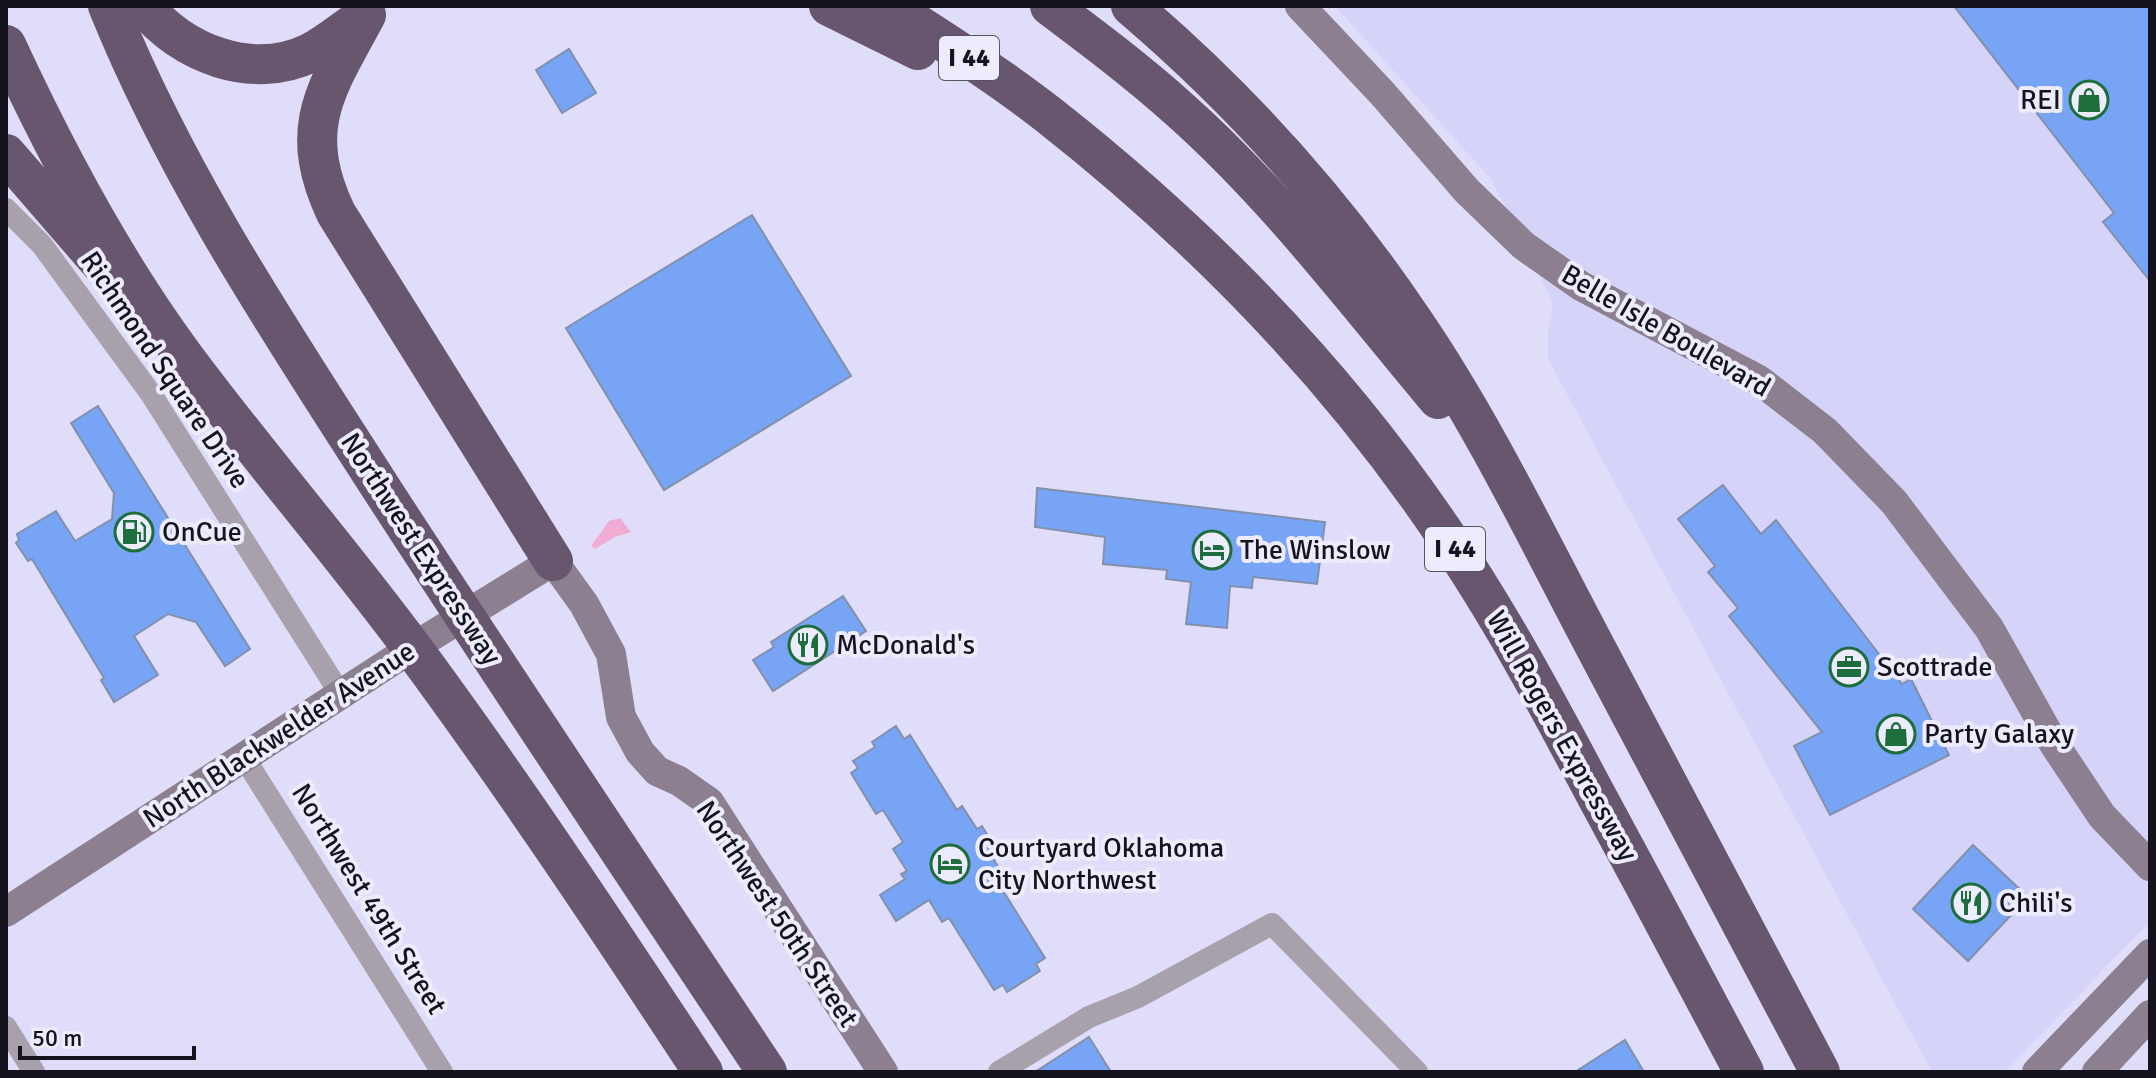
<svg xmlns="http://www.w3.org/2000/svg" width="2156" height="1078" viewBox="0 0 2156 1078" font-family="Signika,sans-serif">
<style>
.built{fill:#d6d3f8}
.green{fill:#f1acd3}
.building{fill:#78a4f6;stroke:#8290a9;stroke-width:2}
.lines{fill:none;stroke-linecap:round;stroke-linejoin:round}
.street{stroke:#a8a0ab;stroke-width:22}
.secondary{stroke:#8c8090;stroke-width:30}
.highway{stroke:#67566d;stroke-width:40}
.labels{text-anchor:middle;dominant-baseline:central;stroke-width:8;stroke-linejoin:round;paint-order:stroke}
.shield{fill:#edecfe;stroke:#565460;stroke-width:2}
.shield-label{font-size:26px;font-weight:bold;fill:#15131d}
.poi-label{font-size:28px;fill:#15131d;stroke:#edecfe;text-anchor:start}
.street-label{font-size:28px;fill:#15131d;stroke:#edecfe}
</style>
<rect width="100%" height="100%" fill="#e0ddfb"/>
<path class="built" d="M1335,6H2150V921L2005,1072H1932L1548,359V332L1553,303L1491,179Z"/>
<path class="green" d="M620,518L631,532L615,537L595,549L591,546L609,521Z"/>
<g class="building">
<path d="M1954,6H2150V281L2103,222L2114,213Z"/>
<path d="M569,49L596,93L562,113L536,70Z"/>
<path d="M752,215L851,376L664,490L566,328Z"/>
<path d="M98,406L250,649L225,666L196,622L168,614L134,636L158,675L114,702L101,680L104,678L32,559L28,561L16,543L19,540L17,534L56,511L75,541L112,519L114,493L71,423Z"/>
<path d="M1723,485L1761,534L1776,520L1902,684L1911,679L1949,755L1830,815L1794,746L1822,732L1729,616L1738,608L1708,572L1715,566L1678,519Z"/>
<path d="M1037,488L1325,522L1317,584L1253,577L1252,588L1230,586L1227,628L1186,624L1191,582L1166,579L1167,570L1103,564L1105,537L1035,527Z"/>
<path d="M843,596L866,631L773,691L753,660L774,647L771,642Z"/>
<path d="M896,726L904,739L910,735L957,810L962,806L977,829L982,826L999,854L993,858L1007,882L1000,886L1045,958L1036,964L1040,971L1007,992L1003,985L994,990L949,918L942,922L929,900L896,921L880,895L905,879L901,874L907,871L893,849L903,842L883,810L876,814L851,773L858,768L853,761L875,747L872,742Z"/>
<path d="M1973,845L2028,897L1968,961L1913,909Z"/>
<path d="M1089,1037L1111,1072H1035Z"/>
<path d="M1625,1040L1644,1072H1575Z"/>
</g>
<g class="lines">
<g class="street">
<path d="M6,209L42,245L151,394L341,695"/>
<path d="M245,759L442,1072"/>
<path d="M6,1027L34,1072"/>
<path d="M999,1072L1089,1017L1138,997L1272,924L1417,1072"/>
</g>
<g class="secondary">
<path d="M1300,6L1382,93L1467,191L1524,246L1581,286L1759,380L1825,431L1894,502L1989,628L2054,744L2102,816L2150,866"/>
<path d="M6,912L412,648L553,561L584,604L611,654L621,717L640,752L657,771L679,781L709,802L883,1072"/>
<path d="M2037,1072L2150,954"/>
<path d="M2097,1072L2150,1015"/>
</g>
<g class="highway">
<path d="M108,6C178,179 281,332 381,488C508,684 638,878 767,1072"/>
<path d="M144,6C181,53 252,81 310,53C328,44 345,29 362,18"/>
<path d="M829,6L918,50"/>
<path d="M889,6C943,41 999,76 1050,116C1200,234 1335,372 1442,530C1500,614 1548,705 1596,795C1646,887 1695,980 1744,1072"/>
<path d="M1050,6C1094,39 1138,72 1179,109C1276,195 1355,300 1438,399"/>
<path d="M1131,6C1239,98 1334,203 1413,321C1484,425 1539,541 1598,652C1672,792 1746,932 1820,1072"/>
<path d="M366,15C326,89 296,128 336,213L553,561"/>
<path d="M6,45C55,151 112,259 182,354C256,454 339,549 413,649C515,787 609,929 703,1072"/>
<path d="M6,154L103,266"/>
</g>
</g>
<defs>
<symbol id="shop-ring" viewBox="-11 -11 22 22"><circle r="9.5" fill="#edecfe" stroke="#1e6d3c" stroke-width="1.5"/><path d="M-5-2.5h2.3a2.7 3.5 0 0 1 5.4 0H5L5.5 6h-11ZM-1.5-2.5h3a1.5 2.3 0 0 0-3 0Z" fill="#1e6d3c"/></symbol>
<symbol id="fuel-ring" viewBox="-11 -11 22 22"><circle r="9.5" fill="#edecfe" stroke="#1e6d3c" stroke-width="1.5"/><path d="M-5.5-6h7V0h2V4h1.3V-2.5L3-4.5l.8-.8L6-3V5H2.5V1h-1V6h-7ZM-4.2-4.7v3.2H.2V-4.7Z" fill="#1e6d3c"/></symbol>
<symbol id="hotel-ring" viewBox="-11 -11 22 22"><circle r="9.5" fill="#edecfe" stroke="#1e6d3c" stroke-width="1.5"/><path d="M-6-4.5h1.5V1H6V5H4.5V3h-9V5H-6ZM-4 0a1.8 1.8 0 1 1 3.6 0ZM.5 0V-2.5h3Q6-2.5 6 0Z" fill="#1e6d3c"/></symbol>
<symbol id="restaurant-ring" viewBox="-11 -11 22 22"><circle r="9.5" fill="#edecfe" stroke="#1e6d3c" stroke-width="1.5"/><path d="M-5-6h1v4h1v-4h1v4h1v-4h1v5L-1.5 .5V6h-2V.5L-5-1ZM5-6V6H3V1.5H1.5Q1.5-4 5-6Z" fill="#1e6d3c"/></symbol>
<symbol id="office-ring" viewBox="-11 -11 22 22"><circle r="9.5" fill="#edecfe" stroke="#1e6d3c" stroke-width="1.5"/><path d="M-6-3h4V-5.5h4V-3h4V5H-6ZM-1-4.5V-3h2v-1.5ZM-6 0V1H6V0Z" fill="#1e6d3c"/></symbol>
</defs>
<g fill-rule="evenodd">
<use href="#shop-ring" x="2067" y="78" width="44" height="44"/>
<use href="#fuel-ring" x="112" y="510" width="44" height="44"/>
<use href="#hotel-ring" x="1190" y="528" width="44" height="44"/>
<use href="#restaurant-ring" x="786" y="623" width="44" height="44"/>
<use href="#office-ring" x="1827" y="645" width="44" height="44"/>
<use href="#shop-ring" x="1874" y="712" width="44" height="44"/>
<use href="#hotel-ring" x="928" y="842" width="44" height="44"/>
<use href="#restaurant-ring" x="1949" y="881" width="44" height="44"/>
</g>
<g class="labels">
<g class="shield">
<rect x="939" y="36" width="60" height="44" rx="6"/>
<rect x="1425" y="527" width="60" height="44" rx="6"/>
</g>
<g class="shield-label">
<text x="969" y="58">I 44</text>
<text x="1455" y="549">I 44</text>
</g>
<g class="poi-label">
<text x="2061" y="100" text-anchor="end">REI</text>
<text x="162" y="532">OnCue</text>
<text x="1240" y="550">The Winslow</text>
<text x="836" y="645">McDonald's</text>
<text x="1877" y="667">Scottrade</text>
<text x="1924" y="734">Party Galaxy</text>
<text x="978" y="848">Courtyard Oklahoma<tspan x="978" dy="32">City Northwest</tspan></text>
<text x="1999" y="903">Chili's</text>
</g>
<g class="street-label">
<text transform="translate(1666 331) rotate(30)">Belle Isle Boulevard</text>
<text transform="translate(165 370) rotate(56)">Richmond Square Drive</text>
<text transform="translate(421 549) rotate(57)">Northwest Expressway</text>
<text transform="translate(279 735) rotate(-33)">North Blackwelder Avenue</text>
<text transform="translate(1562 736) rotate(61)">Will Rogers Expressway</text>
<text transform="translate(369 899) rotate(58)">Northwest 49th Street</text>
<text transform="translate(777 914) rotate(56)">Northwest 50th Street</text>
</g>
</g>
<rect width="2156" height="1078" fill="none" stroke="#15131d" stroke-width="16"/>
<path d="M20 1046v12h174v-12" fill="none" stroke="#15131d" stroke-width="4"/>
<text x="32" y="1046" font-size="24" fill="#15131d" stroke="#edecfe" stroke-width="6" paint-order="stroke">50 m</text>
</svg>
